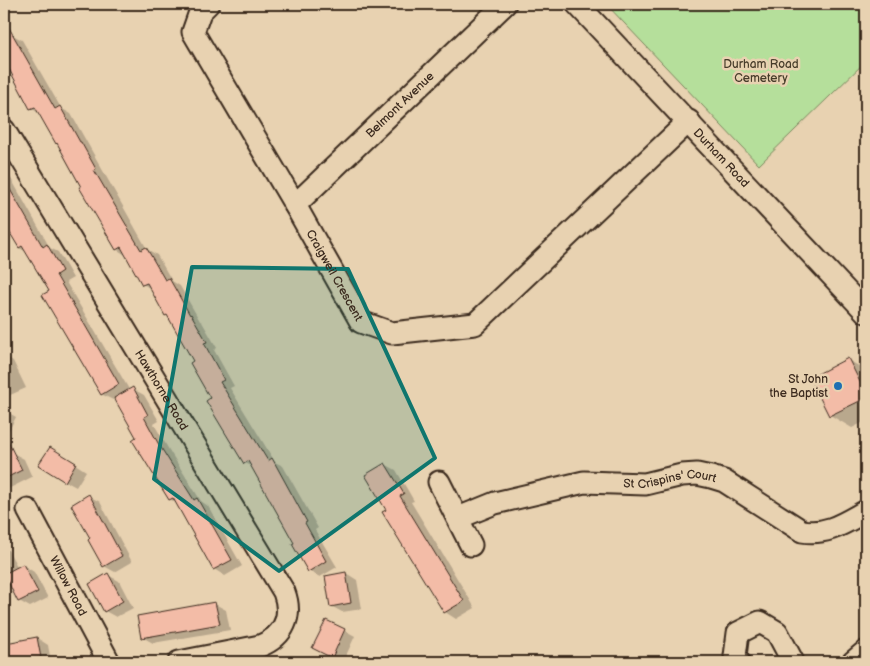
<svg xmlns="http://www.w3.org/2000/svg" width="870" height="666" viewBox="0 0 870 666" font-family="'Balsamiq Sans',sans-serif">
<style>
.green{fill:#b5df9b;stroke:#78845c}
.shadow{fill:#0003}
.building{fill:#f3bca7;stroke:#3b2a1e}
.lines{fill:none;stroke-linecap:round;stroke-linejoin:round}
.minor-casing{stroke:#3b2a1e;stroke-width:25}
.minor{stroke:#e8d2b1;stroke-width:21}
.marked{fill:#0f766e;fill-opacity:0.2;stroke:#0f766e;stroke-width:4;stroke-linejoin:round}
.poi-dot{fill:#1f6fb2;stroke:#e8d2b1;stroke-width:2}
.labels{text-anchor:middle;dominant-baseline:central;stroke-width:5;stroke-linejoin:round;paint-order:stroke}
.park-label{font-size:12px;fill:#473c2a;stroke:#e8d2b1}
.street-label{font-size:12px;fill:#3b2a1e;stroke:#e8d2b1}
.poi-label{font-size:12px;fill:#3b2a1e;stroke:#e8d2b1;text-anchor:end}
</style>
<rect width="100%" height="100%" fill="#e8d2b1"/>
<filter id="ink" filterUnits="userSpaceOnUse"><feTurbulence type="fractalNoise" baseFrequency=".02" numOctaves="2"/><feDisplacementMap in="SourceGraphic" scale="10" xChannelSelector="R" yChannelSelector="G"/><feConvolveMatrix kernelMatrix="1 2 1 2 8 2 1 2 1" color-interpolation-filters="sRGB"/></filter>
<g filter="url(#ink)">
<path class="green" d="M606,4H866V61L759,165Z"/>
<g class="shadow">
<path d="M11,34L22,40L61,108L71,114L147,249L157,255L172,281L180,286L200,321L202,322L217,348L214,350L234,386L230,388L275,462L283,466L318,528L315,530L337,567L320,577L308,571L296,543L253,467L245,463L211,399L194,361L169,317L166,315L151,289L143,284L127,256L116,249L40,114L31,108L4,60V38Z"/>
<path d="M4,166L50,248L58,252L73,278L66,282L130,391L133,389L144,395L159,421L154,424L169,450L201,501L208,506L242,566L225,576L214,569L177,504L170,499L138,437L116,399L113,400L101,394L50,292L27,252L19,248L4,220Z"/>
<path d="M4,355L13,361L26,388L8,396L4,394Z"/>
<path d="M848,360L866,370V421L852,428L830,415L811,379Z"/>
<path d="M4,410L16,417L4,440Z"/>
<path d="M13,453L24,459L32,477L6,490L4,489V457Z"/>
<path d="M61,455L86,471L76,487L65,481Z"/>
<path d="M385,464L396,470L414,501L411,502L475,608L456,619L445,612L387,510Z"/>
<path d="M89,496L100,502L132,562L115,572L104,566L91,539Z"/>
<path d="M4,546L7,548L18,568L23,565L34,572L48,598L30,607L19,601L9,581L4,583Z"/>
<path d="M346,573L357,580L362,609L342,612L331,606Z"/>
<path d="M108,575L119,581L133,608L116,617L105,611Z"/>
<path d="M215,604L226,610L230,630L153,643L142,637Z"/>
<path d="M344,630L355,636L343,662H342L325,654Z"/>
<path d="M37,638L48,645L51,662H4V645Z"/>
</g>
<g class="building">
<path d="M4,19L55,109L60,106L80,142H81L96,169L94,170L141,250L146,247L165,280L169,278L190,315L191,314L207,342L204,343L224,380L220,382L268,461L272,458L307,522L305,523L326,561L308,572L292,544L294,543L248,461L244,464L206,401L210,398L190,363L193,361L167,315L165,316L147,283L142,285L121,247L116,250L79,187H81L57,143L56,144L35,107L30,109L9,69L4,72Z"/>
<path d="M4,179L43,247L47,244L62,271L56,275L119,384L101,395L42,295L49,291L22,246L19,248L4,223Z"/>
<path d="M848,358L866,394V398L829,416L810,378Z"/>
<path d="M133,387L148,415L144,417L158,443L194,500L197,498L232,560L213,570L173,498L169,500L132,440L136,437L114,398Z"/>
<path d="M4,433L22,470L4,479Z"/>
<path d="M50,447L76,463L65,482L38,465Z"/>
<path d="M385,463L404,494L400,496L464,601L444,613L382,512L386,510L365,475Z"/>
<path d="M89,494L122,556L103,567L88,540L90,538L71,505Z"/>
<path d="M23,564L38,592L18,602L4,574Z"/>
<path d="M346,572L351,603L330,607L325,576Z"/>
<path d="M108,573L123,601L104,612L89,584Z"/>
<path d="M215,602L220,624L141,638L137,616Z"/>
<path d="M326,620L345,629L332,658L312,648Z"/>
<path d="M37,637L41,658L9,662L6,643Z"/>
</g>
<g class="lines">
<defs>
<g id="minor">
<path id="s1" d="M208,4L200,12L193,32L295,205L361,322L392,333L475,324L689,121"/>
<path id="s2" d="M577,4L866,312"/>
<path id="s3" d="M4,130L284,592C293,616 284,636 260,646L179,662"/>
<path id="s4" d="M295,205L505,4"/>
<path d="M439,482L471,545"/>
<path id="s5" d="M28,510L109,662"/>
<path id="s6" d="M458,518L495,503L584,482L645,484L682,475L697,474L711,477L724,481L802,531C828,535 844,523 866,511"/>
<path d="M739,662L735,656L738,633L760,622L777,632L793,662"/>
<path d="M853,662L866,651"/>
</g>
</defs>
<use href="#minor" class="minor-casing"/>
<use href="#minor" class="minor"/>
</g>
</g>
<path class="marked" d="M192,267L348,269L435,458L279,571L154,479Z"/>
<circle class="poi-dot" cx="838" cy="386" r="5"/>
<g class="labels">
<g class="park-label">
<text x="761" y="64">Durham Road<tspan x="761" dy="14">Cemetery</tspan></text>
</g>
<g class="street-label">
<text stroke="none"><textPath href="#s4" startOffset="145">Belmont Avenue</textPath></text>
<text stroke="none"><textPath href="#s2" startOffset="211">Durham Road</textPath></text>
<text stroke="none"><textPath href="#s1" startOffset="314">Craigweil Crescent</textPath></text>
<text stroke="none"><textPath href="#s3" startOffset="304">Hawthorne Road</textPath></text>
<text stroke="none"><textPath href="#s6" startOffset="218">St Crispins' Court</textPath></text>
<text stroke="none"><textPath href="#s5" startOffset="86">Willow Road</textPath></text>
</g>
<g class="poi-label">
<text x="828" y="379">St John<tspan x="828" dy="14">the Baptist</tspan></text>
</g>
</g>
<rect width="870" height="666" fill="none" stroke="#e8d2b1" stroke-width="20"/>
<rect x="10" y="10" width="850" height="646" fill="none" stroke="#3b2a1e" stroke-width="2" filter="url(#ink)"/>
</svg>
